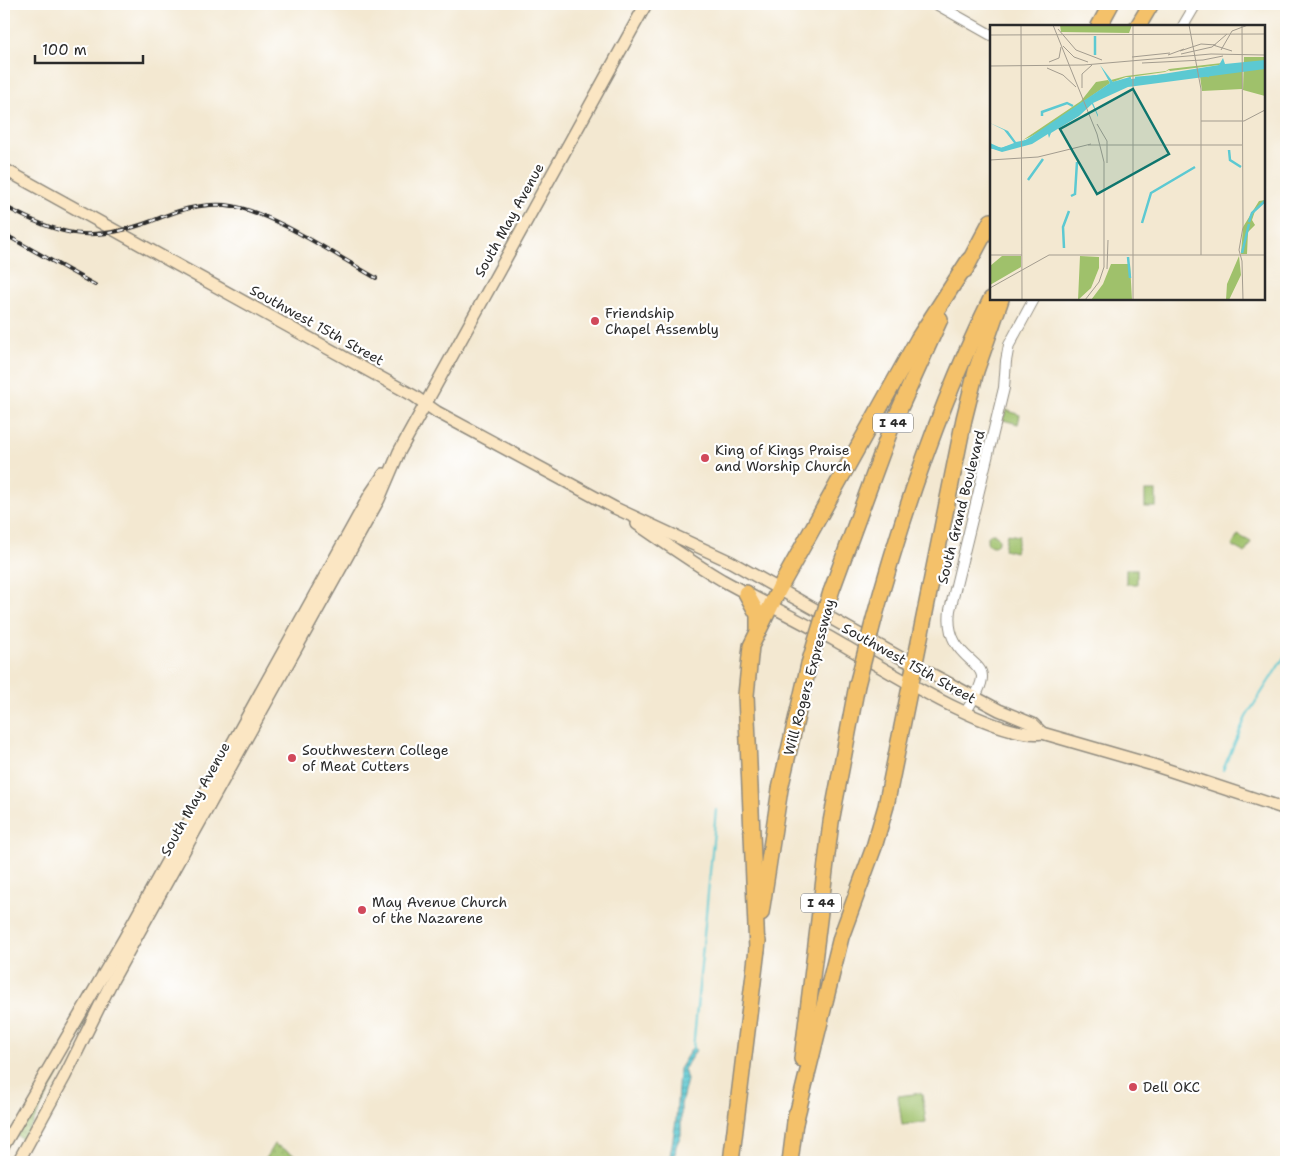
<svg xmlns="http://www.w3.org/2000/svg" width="1290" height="1166" viewBox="0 0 1290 1166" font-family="'Shantell Sans',sans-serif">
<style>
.grass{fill:url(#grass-dots);stroke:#65764b}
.park{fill:url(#park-tufts);stroke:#65764b}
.pitch{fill:#9fc16b;stroke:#65764b}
.water{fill:url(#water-rules);stroke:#447a7e}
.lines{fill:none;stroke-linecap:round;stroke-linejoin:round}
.stream{stroke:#5cc9d2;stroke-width:2}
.tertiary-casing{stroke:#8f8a7e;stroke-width:12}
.secondary-casing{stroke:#8f8a7e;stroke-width:14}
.motorway-casing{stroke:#8f8a7e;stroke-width:18}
.tertiary{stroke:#fff;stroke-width:10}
.secondary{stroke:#fbe6c3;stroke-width:11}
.motorway{stroke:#f4c16a;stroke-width:15}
.rail-casing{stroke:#2b2b2b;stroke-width:4}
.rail{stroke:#fff;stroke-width:2;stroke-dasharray:5.5;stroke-linecap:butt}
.motorway-bridge-casing{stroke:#8f8a7e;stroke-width:18;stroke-linecap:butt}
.motorway-bridge{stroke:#f4c16a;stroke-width:15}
.poi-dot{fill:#d1495b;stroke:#fff;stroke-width:2}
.labels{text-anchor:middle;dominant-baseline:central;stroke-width:4.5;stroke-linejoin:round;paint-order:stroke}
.shield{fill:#fff;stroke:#6b6b6b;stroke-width:1}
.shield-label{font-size:12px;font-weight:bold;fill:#2b2b2b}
.street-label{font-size:14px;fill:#2b2b2b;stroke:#fff}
.poi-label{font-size:14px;fill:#2b2b2b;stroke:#fff;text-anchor:start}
.inset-river{fill:none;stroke:#5cc9d2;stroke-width:2.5}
.inset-road{fill:none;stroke:#a39c8f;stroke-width:1}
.view{fill:#0f766e;fill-opacity:0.15;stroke:#0f766e;stroke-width:2.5}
.inset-edge{fill:none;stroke:#2b2b2b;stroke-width:2.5}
</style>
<defs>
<pattern id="grass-dots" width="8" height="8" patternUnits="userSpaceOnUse" patternTransform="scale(1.25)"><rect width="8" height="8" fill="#9fc16b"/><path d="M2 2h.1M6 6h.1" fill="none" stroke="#829d58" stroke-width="1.8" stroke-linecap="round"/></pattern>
<pattern id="park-tufts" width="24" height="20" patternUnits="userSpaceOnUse" patternTransform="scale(1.25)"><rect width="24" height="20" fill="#9fc16b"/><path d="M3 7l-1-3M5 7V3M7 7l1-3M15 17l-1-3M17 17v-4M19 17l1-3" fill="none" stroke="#829d58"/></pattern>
<pattern id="water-rules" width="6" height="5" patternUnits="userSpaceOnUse" patternTransform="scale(1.25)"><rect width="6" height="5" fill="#5cc9d2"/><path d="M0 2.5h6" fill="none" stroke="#4ca3ab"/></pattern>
</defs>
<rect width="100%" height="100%" fill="#fff"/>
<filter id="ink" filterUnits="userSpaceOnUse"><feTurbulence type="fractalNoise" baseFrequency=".02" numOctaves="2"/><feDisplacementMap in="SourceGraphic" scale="10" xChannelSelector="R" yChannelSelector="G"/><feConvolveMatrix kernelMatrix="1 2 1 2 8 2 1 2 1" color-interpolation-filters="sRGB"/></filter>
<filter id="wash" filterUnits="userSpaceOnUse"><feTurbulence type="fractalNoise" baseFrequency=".0096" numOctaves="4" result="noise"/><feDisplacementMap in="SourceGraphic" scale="20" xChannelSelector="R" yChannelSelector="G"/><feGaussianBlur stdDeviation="1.12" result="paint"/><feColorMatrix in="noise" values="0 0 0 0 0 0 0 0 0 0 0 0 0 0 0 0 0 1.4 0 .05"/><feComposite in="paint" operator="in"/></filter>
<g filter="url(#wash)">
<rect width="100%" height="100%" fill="#f3e8d1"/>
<g class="grass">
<path d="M97,993L100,995L24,1140L16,1135Z"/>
<path d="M274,1144L308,1162H263Z"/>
</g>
<circle class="park" cx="993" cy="540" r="6"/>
<g class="pitch">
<path d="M1006,410L1020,415L1018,424L1003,420Z"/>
<rect x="1145" y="491" width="11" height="16"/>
<path d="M1007,534L1019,536L1015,552L1004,549Z"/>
<path d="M1238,535L1251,542L1245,553L1232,546Z"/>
<rect x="1126" y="569" width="11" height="15"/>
<path d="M922,1093L926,1122L902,1125L898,1096Z"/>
</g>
<path class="water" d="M692,1048L696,1050L684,1069L687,1080L681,1104V1135L676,1146L674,1162H669L676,1121L679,1069Z"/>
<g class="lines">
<g class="stream">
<path d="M1223,770L1246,717L1286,654"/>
<path d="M693,1049L716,810"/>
</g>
</g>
</g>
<g filter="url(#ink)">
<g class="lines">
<defs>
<g id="tertiary">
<path d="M936,4L991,35"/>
<path d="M1183,26L1196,4"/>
<path d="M966,712C971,702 982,688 982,677C983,660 944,655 950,610L1004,388L1006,361L1009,345L1034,299"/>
</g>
<g id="secondary">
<path d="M4,169L414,396L437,412L615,508L731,562L903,659L999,710L1033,724L1042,733"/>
<path d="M637,524C665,543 693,563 722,580C760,601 799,620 836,641C881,666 994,740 1042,733L1153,765L1286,809"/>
<path d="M4,1145L124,939L371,493L384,474"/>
<path d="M18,1162L65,1076L113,979L379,499L399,452L646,4"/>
</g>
<g id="motorway">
<path d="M1099,26L1111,4"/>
<path d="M1138,26L1151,4"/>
<path d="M965,270L991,221"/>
<path d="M831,592L891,428L940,319"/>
<path d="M746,593L758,615V629"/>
<path d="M874,619C904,509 941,401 991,299"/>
<path d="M761,913L780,789L809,664"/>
<path d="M757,950L746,695L751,646L779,589L918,339L969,260"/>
<path d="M802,1059L831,822L857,685"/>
<path d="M795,1123L841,937L874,847L886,806L964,419L976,371L1001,299"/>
<path d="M731,1162L758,941"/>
<path d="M790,1162L796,1114"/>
</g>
</defs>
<use href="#tertiary" class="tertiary-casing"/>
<use href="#secondary" class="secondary-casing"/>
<use href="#motorway" class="motorway-casing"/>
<use href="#tertiary" class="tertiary"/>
<use href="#secondary" class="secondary"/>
<use href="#motorway" class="motorway"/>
<defs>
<g id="rail">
<path d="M4,206C60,236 90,244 152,221C176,211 199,203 226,205C267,209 337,256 376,278"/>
<path d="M4,234L95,285"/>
</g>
</defs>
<use href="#rail" class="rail-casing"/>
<use href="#rail" class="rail"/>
<defs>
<g id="motorway-bridge">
<path d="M809,664L831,592"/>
<path d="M857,685L874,619"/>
</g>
</defs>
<use href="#motorway-bridge" class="motorway-bridge-casing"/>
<use href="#motorway-bridge" class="motorway-bridge"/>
</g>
</g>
<g class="poi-dot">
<circle cx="595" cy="321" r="5"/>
<circle cx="705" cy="458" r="5"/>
<circle cx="292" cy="758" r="5"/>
<circle cx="362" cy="910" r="5"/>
<circle cx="1133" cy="1087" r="5"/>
</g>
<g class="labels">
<g class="shield">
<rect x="873" y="413.5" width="40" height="19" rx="4"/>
<rect x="801" y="893.5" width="40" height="19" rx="4"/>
</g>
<g class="shield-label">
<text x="893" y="423">I 44</text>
<text x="821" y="903">I 44</text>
</g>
<g class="street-label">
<text transform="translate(509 220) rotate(-61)">South May Avenue</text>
<text transform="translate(317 325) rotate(29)">Southwest 15th Street</text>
<text transform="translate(961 507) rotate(-76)">South Grand Boulevard</text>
<text transform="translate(909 663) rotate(29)">Southwest 15th Street</text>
<text transform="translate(809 677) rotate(-75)">Will Rogers Expressway</text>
<text transform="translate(195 799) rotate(-61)">South May Avenue</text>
</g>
<g class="poi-label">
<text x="605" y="313">Friendship<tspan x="605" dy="16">Chapel Assembly</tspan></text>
<text x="715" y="450">King of Kings Praise<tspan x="715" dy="16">and Worship Church</tspan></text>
<text x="302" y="750">Southwestern College<tspan x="302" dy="16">of Meat Cutters</tspan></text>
<text x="372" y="902">May Avenue Church<tspan x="372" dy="16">of the Nazarene</tspan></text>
<text x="1143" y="1087">Dell OKC</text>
</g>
</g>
<g transform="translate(990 25)">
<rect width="275" height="275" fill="#f3e8d1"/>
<path d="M232,38L229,40L180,46L179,45L175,47L140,52H136L123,57L121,55L136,51L176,46L179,44ZM118,55L120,58L53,105L40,112L33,115L91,76L106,57ZM12,231H31V242L0,260V241Z" fill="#9fc16b"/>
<path d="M70,0H142L139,8L71,7ZM254,32H275V71L253,65ZM252,46V64L212,66L210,51ZM275,175L265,186L262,195L265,200L258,207L257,229H251L253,202L269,176ZM90,231L109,232V243L101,263L88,275ZM249,231L251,250L239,275H236L237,259ZM121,239H140L142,275H101L113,259Z" fill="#9fc16b"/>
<path d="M233,33L235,39L275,35V44L138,62L103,78L108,90V92L102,79L89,91L61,108L59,113L58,109L42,119L12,127L0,123V118L11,123L24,118L14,105L0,98L18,106L26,117L36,115L120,58L110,40L123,57L229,40Z" fill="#5cc9d2"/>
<path class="inset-river" d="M105,11V30M253,40H275M210,47L218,51L223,45L249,41M145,53L206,48M97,76L124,58L141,53M52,91V87L77,78L83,81M34,117L58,105L92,80M0,122L12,124L28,119M239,125L240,135L251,142M38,155L53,134M81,171L85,169L87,137M259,197L262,188L275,176M152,198L161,168L205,142M74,223L73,202L79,186M252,228L259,199M138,232L140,253"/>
<path class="inset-road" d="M31,0L32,275M63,0L107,109L114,137V242L109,257L95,275M199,0L211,64V230M252,0L253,202L249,225L252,236L253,275M143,1V275M68,4L86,25L112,35M0,10L275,9M223,20L242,26M73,21L84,32L98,37M231,25L242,6L258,0M190,26L211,19L226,20M191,29L222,22L237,9M178,30L194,24M142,32L180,28M59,37L69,33L71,22M152,38L213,35L233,31M0,41L94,40L221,29L275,30M57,43L73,50L86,62M92,63V49L102,40M211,96H254L275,85M107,99L117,116V138M98,120H252M0,135L48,132L101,119M0,230H32M117,244L118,215M0,263L59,230H275"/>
<path class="view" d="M143,64L179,129L107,169L70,104Z"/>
<rect width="275" height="275" class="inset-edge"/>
</g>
<rect width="1290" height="1166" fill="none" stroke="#fff" stroke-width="20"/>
<path d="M35 55v8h108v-8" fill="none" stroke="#2b2b2b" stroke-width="2.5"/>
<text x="42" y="55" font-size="15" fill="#2b2b2b" stroke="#ffffff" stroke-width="4" paint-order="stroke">100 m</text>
</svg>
